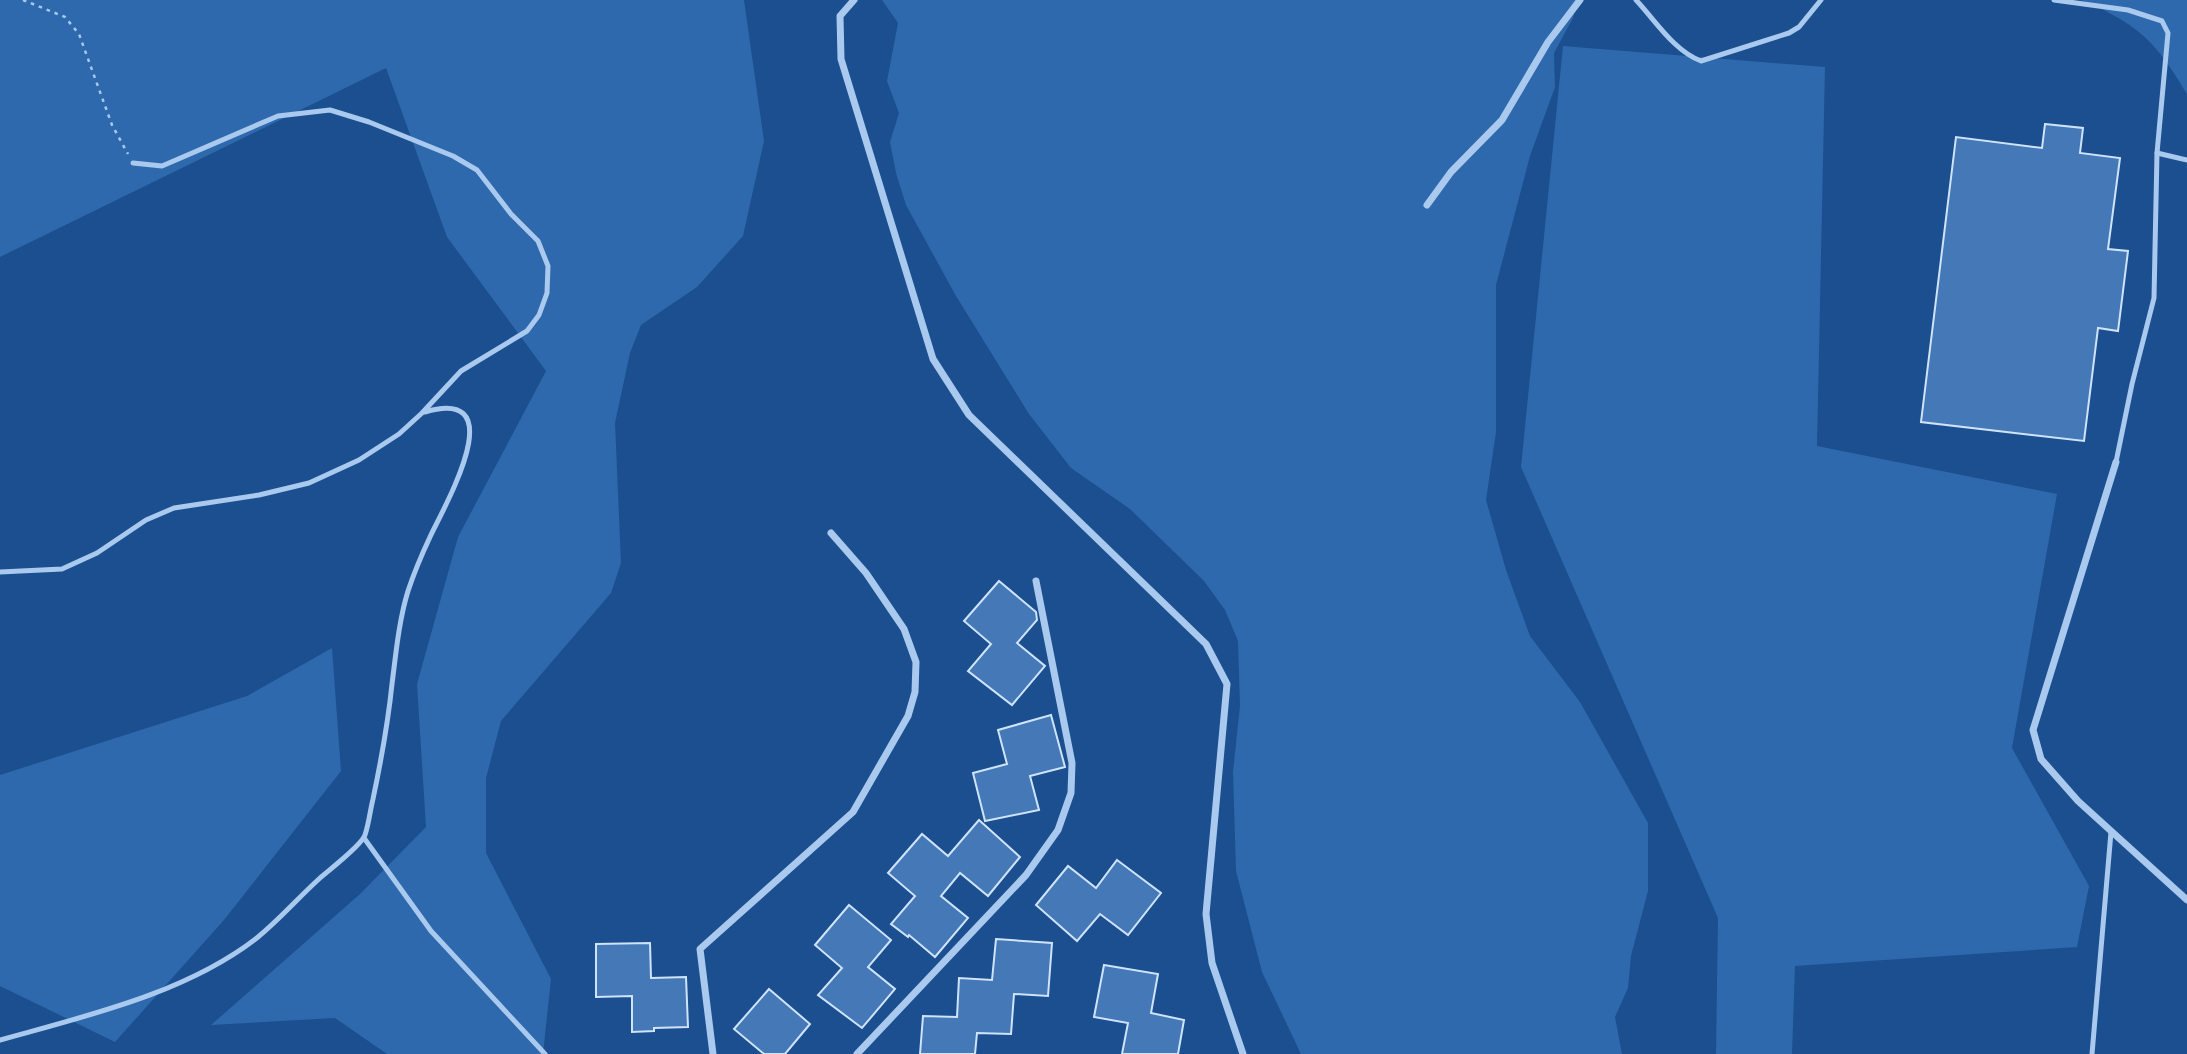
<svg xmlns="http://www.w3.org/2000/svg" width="2187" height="1054" viewBox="0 0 2187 1054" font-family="Signika,sans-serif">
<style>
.green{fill:#2e69ad}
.building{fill:#4478b7;stroke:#cfe3fa;stroke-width:2}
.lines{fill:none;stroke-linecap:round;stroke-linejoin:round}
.path{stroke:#a9c9ee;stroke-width:2.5;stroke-dasharray:3.5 5;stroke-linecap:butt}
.lane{stroke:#a9c9ee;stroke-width:5}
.street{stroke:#a9c9ee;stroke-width:7}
</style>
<rect width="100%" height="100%" fill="#1b4f8f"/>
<g class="green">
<path d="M0,0H744L764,141L743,236L697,287L641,325L630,353L615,423L621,563L611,593L501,721L486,778V853L551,979L543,1054H387L335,1018L211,1025L360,894L426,827L417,684L458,537L546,371L447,237L386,68L0,257Z"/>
<path d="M882,0H1577L1573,18L1554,53L1555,87L1530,156L1496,285V432L1486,500L1506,570L1530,636L1580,702L1648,823V891L1631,956L1628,988L1615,1017L1622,1054H1301L1262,972L1236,871L1233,772L1240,706L1238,641L1225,610L1204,581L1130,509L1071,468L1029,414L956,296L906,205L896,173L890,142L899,113L887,81L898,23Z"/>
<path d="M2080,0H2187V94C2165,58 2150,34 2111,14C2101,8 2091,3 2080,0Z"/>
<path d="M1563,46L1825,67L1817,446L2057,494L2012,748L2089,886L2077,947L1795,966L1792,1054H1716L1718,918L1521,467Z"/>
<path d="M332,648L341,771L224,920L115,1042L0,986V775L247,696Z"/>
</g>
<g class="building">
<path d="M2045,124L2083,128L2080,153L2120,158L2108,249L2128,251L2118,331L2098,328L2084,441L1921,422L1956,137L2042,148Z"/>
<path d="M999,581L1036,612L1037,620L1017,643L1045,666L1012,705L968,671L991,644L964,621Z"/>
<path d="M1051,715L1065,767L1030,776L1039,810L985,821L973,773L1007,764L998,730Z"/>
<path d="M979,820L1020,857L988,896L960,873L941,896L968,918L935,957L909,935L908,937L891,924L915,896L888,873L922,834L948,856Z"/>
<path d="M1117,860L1161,893L1128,935L1100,914L1077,941L1036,905L1068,866L1096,888Z"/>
<path d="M849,905L891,940L868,967L895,989L862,1028L818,995L842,968L815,945Z"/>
<path d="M996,939L1052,943L1048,996L1014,994L1011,1034L977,1033L975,1054H920L923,1016L957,1017L959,978L992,980Z"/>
<path d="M650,943L651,978L686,977L688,1027L654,1028V1031L632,1032V996L596,997V944Z"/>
<path d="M1104,965L1158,974L1151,1013L1184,1020L1178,1054H1122L1128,1023L1094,1017Z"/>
<path d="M769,989L810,1024L785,1054H764L734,1029Z"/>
</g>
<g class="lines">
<path class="path" d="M23,0L65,17L79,34L112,125L128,154"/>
<g class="lane">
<path d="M1636,0C1655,20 1674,51 1701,61L1789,33L1799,27L1821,0"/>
<path d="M2054,0L2128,10L2162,21L2168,33L2157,153L2154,298L2132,384L2116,462"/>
<path d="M2157,153L2187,160"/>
<path d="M0,572L62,569L97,553L146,520L174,508L259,495L309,483L359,460L399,434L422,413L461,371L527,331L539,315L547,293L548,266L538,241L511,214L477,170L453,156L369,122L330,110L278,116L162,166L133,163"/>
<path d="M364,838L431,931L545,1054"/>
<path d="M0,1040C86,1016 187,993 258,937C280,919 299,897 320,878C329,870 362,845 365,835C369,823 370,811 373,799C381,761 388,723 392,684C396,653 399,620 408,591C414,573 422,554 430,537C445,505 514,386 425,412"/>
<path d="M2092,1054L2111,832"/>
</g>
<g class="street">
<path d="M854,0L840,16L841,59L933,359L969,415L1206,644L1227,684L1206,914L1212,963L1243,1054"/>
<path d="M1427,205L1451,172L1502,120L1548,42L1580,0"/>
<path d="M2116,462L2033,730L2041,759L2078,801L2187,900"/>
<path d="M713,1054L700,949L853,812L908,716L915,692L916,662L904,629L866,573L831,533"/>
<path d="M857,1054L1026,875L1058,830L1071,793L1072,763L1036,581"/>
</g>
</g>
</svg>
